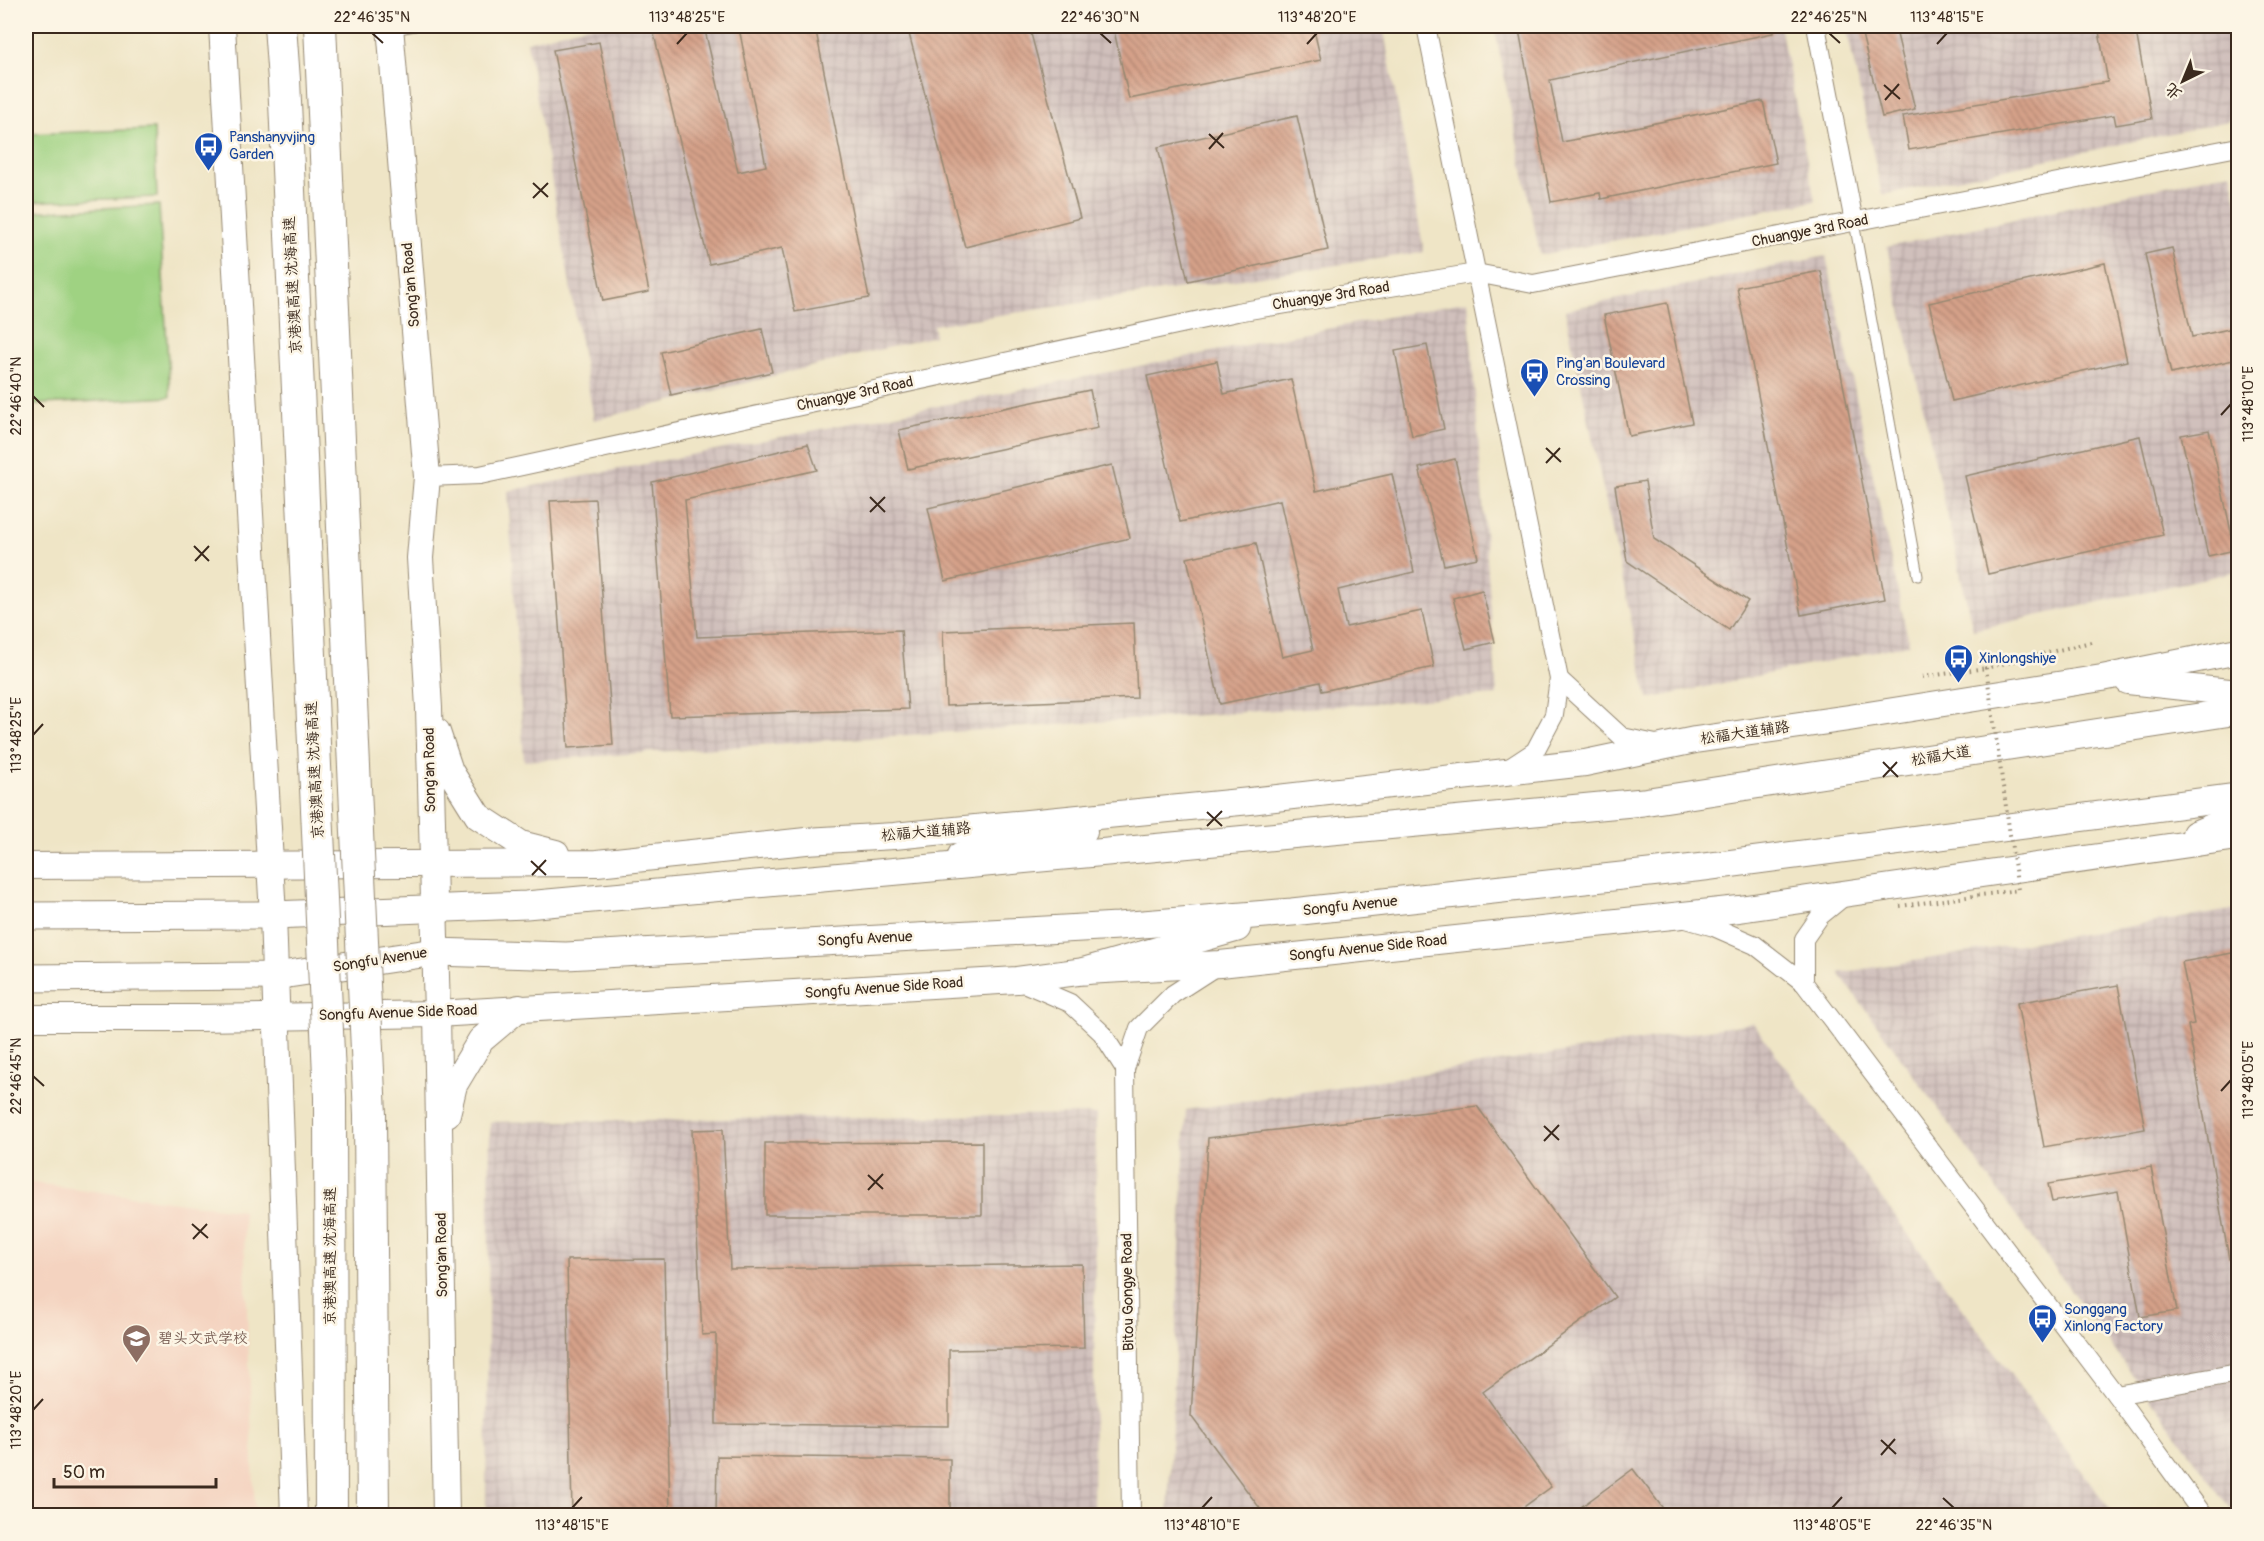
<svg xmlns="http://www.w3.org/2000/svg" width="2264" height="1541" viewBox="0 0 2264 1541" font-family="Pangolin,'LXGW WenKai TC',sans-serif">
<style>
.built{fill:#f4d3c0}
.industrial{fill:url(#industrial-grid)}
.park{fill:#9fd282;stroke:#6d7e50;stroke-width:1.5}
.building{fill:url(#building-back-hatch)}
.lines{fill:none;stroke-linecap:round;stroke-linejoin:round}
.lane-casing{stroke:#958872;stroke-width:11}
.street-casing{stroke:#958872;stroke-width:20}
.secondary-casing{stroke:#958872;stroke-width:28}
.primary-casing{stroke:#958872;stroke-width:29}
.path{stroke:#958872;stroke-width:4;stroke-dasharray:1.5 4.5;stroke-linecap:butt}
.lane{stroke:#fff;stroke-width:9}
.street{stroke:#fff;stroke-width:18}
.secondary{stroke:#fff;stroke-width:26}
.primary{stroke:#fff;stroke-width:27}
.highway-bridge-casing{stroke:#958872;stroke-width:34;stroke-linecap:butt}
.path-bridge{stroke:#958872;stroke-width:4;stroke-dasharray:1.5 4.5;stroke-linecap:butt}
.highway-bridge{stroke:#fff;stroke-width:32}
.ticks{fill:none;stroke:#3b2a1e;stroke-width:2}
.labels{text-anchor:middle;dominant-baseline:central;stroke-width:5;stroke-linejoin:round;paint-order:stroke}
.transit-label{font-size:15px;fill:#164399;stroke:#fcf5e5;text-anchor:start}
.street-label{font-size:15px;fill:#3b2a1e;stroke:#fcf5e5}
.education-label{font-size:15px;fill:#785e54;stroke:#fcf5e5;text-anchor:start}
.neatline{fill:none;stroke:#3b2a1e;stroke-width:2}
.ticks-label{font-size:15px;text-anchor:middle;fill:#3b2a1e}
</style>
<defs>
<pattern id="industrial-grid" width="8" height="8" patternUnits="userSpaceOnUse" patternTransform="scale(1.5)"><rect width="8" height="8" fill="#d0c0bc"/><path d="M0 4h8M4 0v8" fill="none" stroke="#b4a5a1"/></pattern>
<pattern id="building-back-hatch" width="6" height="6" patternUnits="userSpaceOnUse" patternTransform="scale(1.5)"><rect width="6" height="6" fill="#d5a189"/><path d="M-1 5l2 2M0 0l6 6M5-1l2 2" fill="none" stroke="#ae836f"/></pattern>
</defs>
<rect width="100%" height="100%" fill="#fcf5e5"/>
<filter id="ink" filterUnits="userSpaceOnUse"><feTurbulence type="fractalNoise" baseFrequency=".0167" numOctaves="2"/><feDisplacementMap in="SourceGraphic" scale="12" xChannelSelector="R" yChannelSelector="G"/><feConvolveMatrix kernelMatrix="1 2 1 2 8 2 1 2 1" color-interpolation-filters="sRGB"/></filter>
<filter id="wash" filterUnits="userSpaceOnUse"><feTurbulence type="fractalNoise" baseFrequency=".008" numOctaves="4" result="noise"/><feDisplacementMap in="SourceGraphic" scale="24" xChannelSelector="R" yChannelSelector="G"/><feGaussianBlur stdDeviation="1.35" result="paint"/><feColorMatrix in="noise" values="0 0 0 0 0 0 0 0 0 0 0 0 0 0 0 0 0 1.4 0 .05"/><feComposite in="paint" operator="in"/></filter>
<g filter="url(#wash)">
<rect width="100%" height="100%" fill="#efe5c6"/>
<path class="built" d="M26,1182L243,1211L255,1515H26Z"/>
<g class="industrial">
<path d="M586,26H1383L1424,252L933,325L935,336L594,420L527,42Z"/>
<path d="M1494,26H1780L1815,201L1540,255Z"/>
<path d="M1846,26H2238V119L1882,195Z"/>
<path d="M2231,172L2238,205V571L1973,630L1887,247Z"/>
<path d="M1826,256L1909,644L1648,699L1565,310Z"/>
<path d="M1468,301L1497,695L524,761L508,491Z"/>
<path d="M2238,909V1515H2235L1839,973Z"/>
<path d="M1753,1023L2114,1515L1168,1516L1186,1110Z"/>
<path d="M1096,1114L1093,1515L486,1516L490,1122Z"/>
</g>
<g class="park">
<path d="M154,129L157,197L26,202V134Z"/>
<path d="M159,205L170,397L26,405V212Z"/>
</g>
<g id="blocks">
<g class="building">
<path d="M652,26H704L738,172L766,166L739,28L753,26H815L869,298L795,312L782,248L709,264Z"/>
<path d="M907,26H1029L1080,218L965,247Z"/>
<path d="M1113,26H1313L1321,60L1129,99Z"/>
<path d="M1546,26H1773V33L1550,80L1562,142L1763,101L1776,163L1601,199L1600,193L1551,202L1519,30Z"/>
<path d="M1860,26H1895L1915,109L1882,117Z"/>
<path d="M2098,26H2135L2152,119L2116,125L2114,115L1909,150L1903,116L2108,82Z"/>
<path d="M599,42L649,292L603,301L553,50Z"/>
<path d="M1297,116L1328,250L1188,281L1158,147Z"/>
<path d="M2172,248L2192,337L2238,327V359L2171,374L2145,254Z"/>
<path d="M2105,263L2127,361L1952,401L1929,303Z"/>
<path d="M1821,271L1885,599L1801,615L1737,287Z"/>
<path d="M1667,303L1692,423L1629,436L1604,315Z"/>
<path d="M762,329L772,372L671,395L661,352Z"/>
<path d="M1427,345L1444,429L1412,436L1395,351Z"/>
<path d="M1217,361L1224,394L1291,379L1316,491L1392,474L1414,572L1338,590L1346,627L1422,611L1434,667L1322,691L1320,682L1220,704L1187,558L1256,543L1282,657L1313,650L1280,500L1180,522L1147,376Z"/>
<path d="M1090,390L1098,428L908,469L899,430Z"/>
<path d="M2209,430L2235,550L2208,556L2181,435Z"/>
<path d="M2140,436L2163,535L1988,574L1965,476Z"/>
<path d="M808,444L817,470L685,500L697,637L901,630L908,709L670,716L652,482Z"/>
<path d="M1455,459L1478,558L1444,565L1419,468Z"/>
<path d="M1112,465L1130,538L945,581L928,508Z"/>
<path d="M1645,481L1654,539L1748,601L1729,630L1627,561L1615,486Z"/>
<path d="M595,499L613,745L568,748L550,501Z"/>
<path d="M1482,590L1495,642L1466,649L1453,598Z"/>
<path d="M1134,623L1137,698L946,706L943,631Z"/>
<path d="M2238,952V1258L2229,1259L2188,1025L2194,1024L2182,962Z"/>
<path d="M2118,985L2145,1129L2044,1147L2017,1003Z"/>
<path d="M1477,1106L1615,1297L1483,1392L1551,1487L1513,1515H1265L1191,1416L1208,1138Z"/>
<path d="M723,1129L730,1269L1082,1264L1084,1348L949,1350V1426L716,1424V1334L702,1335L692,1130Z"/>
<path d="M982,1142V1215H765V1143Z"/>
<path d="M2151,1167L2177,1311L2140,1317L2118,1191L2052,1202L2048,1184Z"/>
<path d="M664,1259L670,1515H572L567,1260Z"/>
<path d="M717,1456L950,1459V1515H716Z"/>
<path d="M1633,1469L1668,1515H1570Z"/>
</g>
</g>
</g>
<g filter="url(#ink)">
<use href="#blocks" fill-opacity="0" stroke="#958872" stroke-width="1.5"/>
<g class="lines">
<defs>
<g id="lane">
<path d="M393,30L415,26"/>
<path d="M1854,222L1918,576"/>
</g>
<g id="street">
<path d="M1426,26L1559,679L1554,715L1535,751L1506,770"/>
<path d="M1816,26L1854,222"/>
<path d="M427,477L480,475L1237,312L1476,273L1533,284L2238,147"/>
<path d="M1559,679L1622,737L1656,744"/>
<path d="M1686,919L1714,927L1755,945L1804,983L2116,1395L2204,1516"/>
<path d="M1019,981L1070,1003L1102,1033L1125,1069L1139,1028L1173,994L1218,965"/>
<path d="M1804,983V939L1820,916L1847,894"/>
<path d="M1125,1069L1131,1516"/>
<path d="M2116,1395L2238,1373"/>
</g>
<g id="secondary">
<path d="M222,26L273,915L294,1516"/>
<path d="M390,26L427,477L420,558L429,708L437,1014L446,1516"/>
<path d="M2128,681L2238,693"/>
<path d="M437,732L450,771L478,816L521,844L556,853"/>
<path d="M2195,834L2238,816"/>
<path d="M961,855L1084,832"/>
<path d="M26,866L597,863L806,841L894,836L1250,801L1585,763L1695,740L1849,718L2102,678L2238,651"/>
<path d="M26,1018H197L437,1014L1017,980L1085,971L1220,964L1739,909L2238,837"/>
<path d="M447,1114L454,1085L481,1040L519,1008"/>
</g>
<g id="primary">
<path d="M26,916L273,915L526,905L1151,848L1643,802L2238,711"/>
<path d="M1085,971L1237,928"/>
<path d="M26,978L275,976L435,952L566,956L1118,926L1292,912L1704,867L2238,797"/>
</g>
</defs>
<use href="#lane" class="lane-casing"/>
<use href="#street" class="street-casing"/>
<use href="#secondary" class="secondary-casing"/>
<use href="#primary" class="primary-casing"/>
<path class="path" d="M1922,677L1986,668"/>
<use href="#lane" class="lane"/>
<use href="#street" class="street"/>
<use href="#secondary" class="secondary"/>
<use href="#primary" class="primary"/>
<defs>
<g id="highway-bridge">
<path d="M280,26L284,80L330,1097L331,1516"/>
<path d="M320,26L370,1115L373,1516"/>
</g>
</defs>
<use href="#highway-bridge" class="highway-bridge-casing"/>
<path class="path-bridge" d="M1900,906L2018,890L1986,668L2091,642"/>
<use href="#highway-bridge" class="highway-bridge"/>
</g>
</g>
<path class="ticks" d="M372,33L383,43M1100,33L1111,43M1829,33L1840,43M677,44L687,33M1307,44L1317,33M1937,44L1947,33M1884,85L1900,99M1885,100L1899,84M1209,134L1224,148M1209,149L1223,133M533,183L548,197M533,198L548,183M33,396L44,407M2221,415L2231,404M1546,448L1561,462M1546,463L1560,448M870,497L885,512M870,512L885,497M194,546L209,561M195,561L209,546M33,735L43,724M1883,762L1898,777M1883,777L1897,762M1207,812L1222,826M1207,826L1222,811M531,861L546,875M532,875L546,860M33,1076L44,1086M2221,1091L2231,1080M1544,1126L1559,1140M1544,1141L1559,1125M868,1175L883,1189M868,1190L883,1174M192,1224L208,1238M193,1239L207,1224M33,1410L43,1399M1881,1440L1896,1454M1881,1455L1895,1439M1943,1498L1954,1508M572,1508L582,1497M1202,1508L1212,1497M1832,1508L1842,1497"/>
<defs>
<symbol id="bus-pin" viewBox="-11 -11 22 30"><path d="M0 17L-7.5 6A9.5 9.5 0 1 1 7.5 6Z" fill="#1a4fb4" stroke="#fcf5e5"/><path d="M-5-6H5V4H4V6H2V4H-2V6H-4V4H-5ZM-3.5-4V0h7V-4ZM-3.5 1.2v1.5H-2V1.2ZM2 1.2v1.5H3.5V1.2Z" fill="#fff"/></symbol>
<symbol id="school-pin" viewBox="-11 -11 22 30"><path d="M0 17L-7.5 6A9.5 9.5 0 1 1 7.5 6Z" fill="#8d6e63" stroke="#fcf5e5"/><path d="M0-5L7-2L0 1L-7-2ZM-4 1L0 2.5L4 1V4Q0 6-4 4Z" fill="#fff"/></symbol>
</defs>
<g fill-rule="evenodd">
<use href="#bus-pin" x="192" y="130" width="33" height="45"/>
<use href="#bus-pin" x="1518" y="356" width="33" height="45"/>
<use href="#bus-pin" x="1942" y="642" width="33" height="45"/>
<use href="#bus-pin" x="2026" y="1302" width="33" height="45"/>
<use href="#school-pin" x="120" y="1322" width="33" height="45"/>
</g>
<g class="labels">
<g class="transit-label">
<text x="229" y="137">Panshanyvjing<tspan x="229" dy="17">Garden</tspan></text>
<text x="1556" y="363">Ping'an Boulevard<tspan x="1556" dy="17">Crossing</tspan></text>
<text x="1979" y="658">Xinlongshiye</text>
<text x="2064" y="1309">Songgang<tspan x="2064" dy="17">Xinlong Factory</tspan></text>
</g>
<g class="street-label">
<text transform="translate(1810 231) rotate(-11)">Chuangye 3rd Road</text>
<text transform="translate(293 285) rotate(-93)">京港澳高速 沈海高速</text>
<text transform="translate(411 285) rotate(-95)">Song'an Road</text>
<text transform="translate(1331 296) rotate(-9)">Chuangye 3rd Road</text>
<text transform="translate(855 394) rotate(-12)">Chuangye 3rd Road</text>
<text transform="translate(1745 733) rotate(-8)">松福大道辅路</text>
<text transform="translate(1941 756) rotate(-9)">松福大道</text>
<text transform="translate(315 770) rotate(-93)">京港澳高速 沈海高速</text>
<text transform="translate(430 770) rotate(-91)">Song'an Road</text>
<text transform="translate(926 832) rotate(-5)">松福大道辅路</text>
<text transform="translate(1350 906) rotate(-6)">Songfu Avenue</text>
<text transform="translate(865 939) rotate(-3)">Songfu Avenue</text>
<text transform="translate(1368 948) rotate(-6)">Songfu Avenue Side Road</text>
<text transform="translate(380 960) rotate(-9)">Songfu Avenue</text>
<text transform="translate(884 988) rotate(-4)">Songfu Avenue Side Road</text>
<text transform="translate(398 1013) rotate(-2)">Songfu Avenue Side Road</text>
<text transform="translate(442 1255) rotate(-91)">Song'an Road</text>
<text transform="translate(330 1256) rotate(-90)">京港澳高速 沈海高速</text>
<text transform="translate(1128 1292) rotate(-91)">Bitou Gongye Road</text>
</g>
<g class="education-label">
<text x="158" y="1338">碧头文武学校</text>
</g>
</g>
<rect width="2264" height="1541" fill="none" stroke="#fcf5e5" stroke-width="66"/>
<g transform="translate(2183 81) rotate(223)" stroke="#fcf5e5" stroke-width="4.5" paint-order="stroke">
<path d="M0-4.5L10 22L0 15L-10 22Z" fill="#3b2a1e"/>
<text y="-9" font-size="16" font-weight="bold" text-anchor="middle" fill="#3b2a1e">北</text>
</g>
<path d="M54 1478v9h162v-9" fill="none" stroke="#3b2a1e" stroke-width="3"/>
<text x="63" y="1478" font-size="18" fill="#3b2a1e" stroke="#fcf5e5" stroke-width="4.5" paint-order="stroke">50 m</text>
<rect x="33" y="33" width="2198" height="1475" class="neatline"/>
<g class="ticks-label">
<text x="372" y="22">22°46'35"N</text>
<text x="687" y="22">113°48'25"E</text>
<text x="1100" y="22">22°46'30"N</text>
<text x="1317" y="22">113°48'20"E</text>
<text x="1829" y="22">22°46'25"N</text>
<text x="1947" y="22">113°48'15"E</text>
<text transform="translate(16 396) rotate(-90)" y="5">22°46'40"N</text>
<text transform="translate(2248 404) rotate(-90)" y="5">113°48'10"E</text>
<text transform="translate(16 735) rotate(-90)" y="5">113°48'25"E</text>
<text transform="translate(16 1076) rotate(-90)" y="5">22°46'45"N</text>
<text transform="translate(2248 1080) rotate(-90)" y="5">113°48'05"E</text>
<text transform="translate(16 1410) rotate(-90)" y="5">113°48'20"E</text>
<text x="572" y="1530">113°48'15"E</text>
<text x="1202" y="1530">113°48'10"E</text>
<text x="1832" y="1530">113°48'05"E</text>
<text x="1954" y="1530">22°46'35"N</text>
</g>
</svg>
